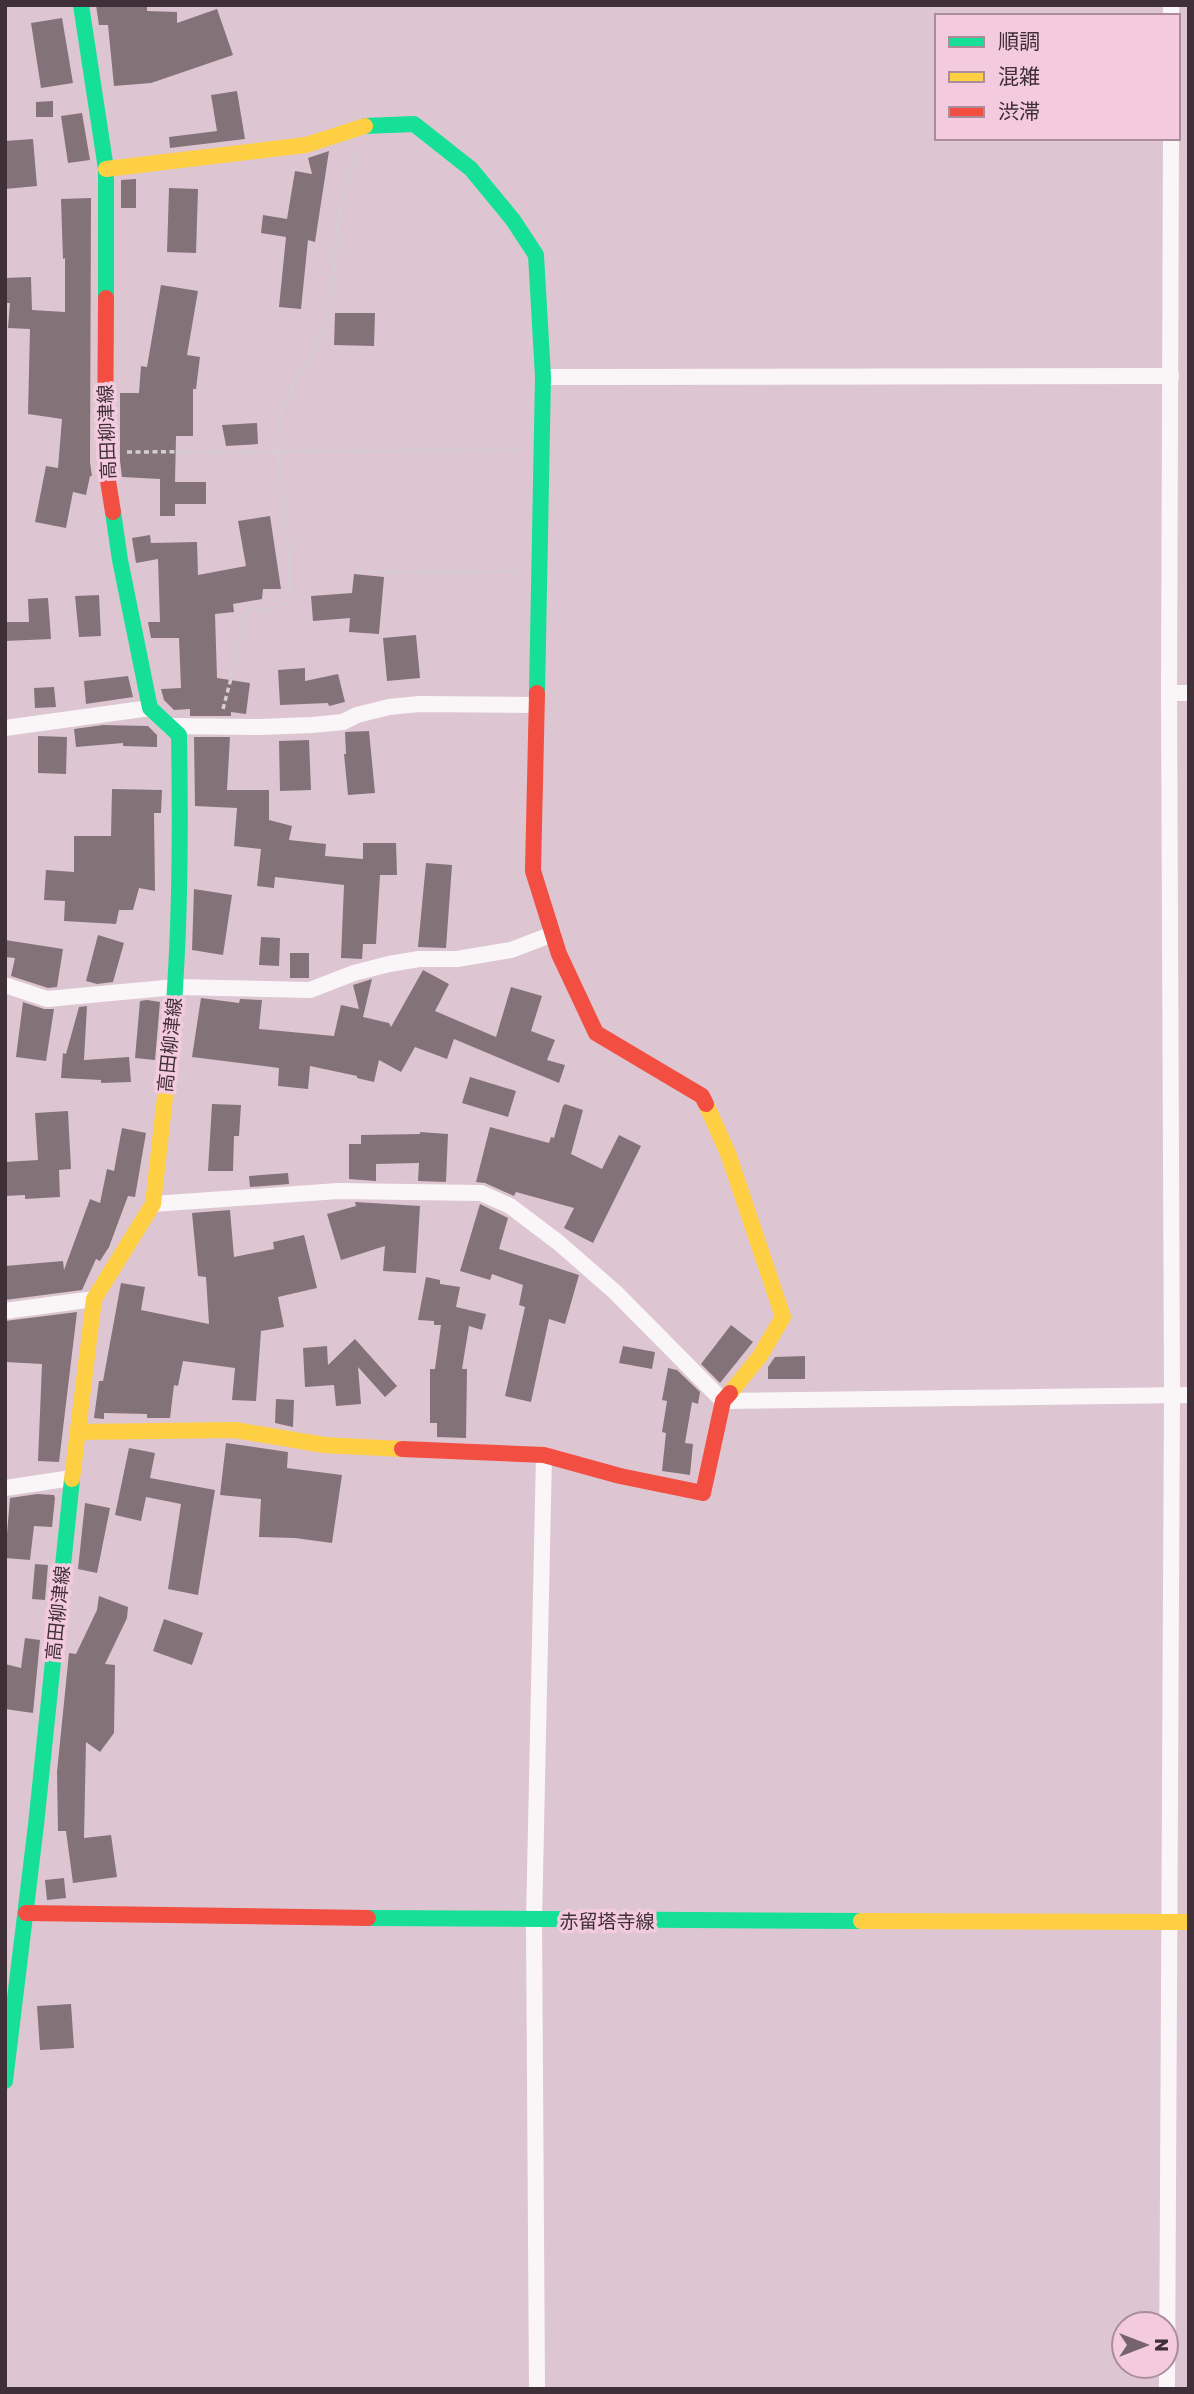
<svg xmlns="http://www.w3.org/2000/svg" width="1194" height="2394" viewBox="0 0 1194 2394" font-family="Rubik,'Noto Sans JP',sans-serif">
<style>
.building{fill:#847279}
.lines{fill:none;stroke-linecap:round;stroke-linejoin:round}
.path{stroke:#d4ced1;stroke-width:3.5;stroke-dasharray:5 3.5;stroke-linecap:butt}
.street{stroke:#faf6f8;stroke-width:16}
.fast{stroke:#16e098;stroke-width:16}
.slow{stroke:#ffcf43;stroke-width:16}
.jam{stroke:#f24e42;stroke-width:16}
.labels{text-anchor:middle;dominant-baseline:central;stroke-width:7;stroke-linejoin:round;paint-order:stroke}
.street-label{font-size:19px;fill:#3f2f37;stroke:#f3cade}
</style>
<rect width="100%" height="100%" fill="#ddc6d1"/>
<g class="building">
<path d="M96,5H147V11L177,12V23L217,9L233,55L151,83L114,86L108,25H99Z"/>
<path d="M62,18L73,83L41,88L31,23Z"/>
<path d="M237,91L245,139L170,148L169,137L217,131L211,95Z"/>
<path d="M53,101V117H36V102Z"/>
<path d="M82,113L90,160L68,163L61,116Z"/>
<path d="M33,139L37,186L5,189V141Z"/>
<path d="M329,151L315,242L308,240L301,309L279,307L286,237L261,233L263,215L287,219L295,171L312,174L308,158Z"/>
<path d="M136,179V208H121V180Z"/>
<path d="M169,188L198,189L196,253L167,252Z"/>
<path d="M91,198L90,462L92,476H90L86,495L73,492L66,528L35,522L46,466L58,468L62,419L28,414L30,329L8,328L10,303H5V278L31,277L32,310L65,312V258L63,259L61,199Z"/>
<path d="M161,285L198,291L187,355L200,357L196,389H193V436H176L175,482H206V504H175V516H160V479L122,477L120,461V393H139L141,366L147,367Z"/>
<path d="M335,313H375L374,346L334,345Z"/>
<path d="M257,423L258,444L226,446L222,425Z"/>
<path d="M270,516L281,589H263L262,599L233,604L234,612L215,614L217,678L250,683L246,714L231,712V716H190V709L174,710L164,700L161,689L181,688L179,638H151L148,622H160L158,559L136,563L132,538L150,535L151,543L197,542L198,575L246,566L238,521Z"/>
<path d="M354,574L384,577L379,634L349,632L350,618L313,621L311,596L352,593Z"/>
<path d="M99,595L101,636L79,637L75,596Z"/>
<path d="M48,598L51,639L5,641V622H29L28,599Z"/>
<path d="M416,635L420,678L387,681L383,638Z"/>
<path d="M305,668V681L338,674L345,702L329,706L328,703L280,705L278,670Z"/>
<path d="M128,676L133,697L86,704L84,681Z"/>
<path d="M54,687L56,707L35,708L34,688Z"/>
<path d="M103,725L148,726L157,735V747L123,746V743L76,747L74,729Z"/>
<path d="M369,731L375,793L348,795L344,754H346L345,732Z"/>
<path d="M38,736L67,737L66,774L38,773Z"/>
<path d="M194,737H230L227,790H269V820L292,826L289,840L326,844L325,856L363,859V843H396L397,875H380L376,944H363L362,959L341,958L344,885L275,877L274,888L257,886L261,849L234,846L237,808L195,806Z"/>
<path d="M309,740L311,790L280,791L279,741Z"/>
<path d="M112,789L162,790L161,813H154L155,891L139,888L133,910H119L116,924L64,921L65,901L44,900L46,870L74,872V836H111Z"/>
<path d="M426,863L452,865L446,948L418,947Z"/>
<path d="M194,889L232,895L223,955L192,950Z"/>
<path d="M98,935L124,943L113,982L97,984L86,981Z"/>
<path d="M261,937L280,938L279,966L259,965Z"/>
<path d="M5,940L63,949L57,987L48,988L11,976L15,958L5,957Z"/>
<rect x="290" y="953" width="19" height="25"/>
<path d="M423,970L449,984L435,1011L496,1037L511,987L542,996L531,1031L555,1040L547,1060L565,1065L559,1083L454,1039L447,1059L415,1047L401,1072L379,1060L374,1082L357,1078V1076L310,1066L308,1089L278,1086L279,1068L192,1057L201,998L239,1003L240,999L262,1000L259,1029L334,1036L341,1005L359,1009L353,985L372,979L363,1017L389,1023L391,1027Z"/>
<path d="M147,1000L160,1002L155,1060L135,1058L140,1001Z"/>
<path d="M23,1002L44,1009H54L46,1061L16,1057Z"/>
<path d="M87,1006L84,1060L129,1057L131,1082L101,1083V1080L61,1078L63,1053L66,1054L79,1007Z"/>
<path d="M470,1077L516,1091L508,1117L462,1103Z"/>
<path d="M212,1104L241,1105L239,1136H234L233,1171H208Z"/>
<path d="M565,1104L583,1110L571,1154L602,1169L619,1135L641,1146L593,1243L564,1228L574,1208L516,1192L514,1196L485,1183L476,1182L490,1127L549,1143L551,1137L554,1138L563,1106Z"/>
<path d="M68,1111L71,1169L59,1170L60,1197L25,1199V1195L5,1196V1162L38,1160L35,1113Z"/>
<path d="M122,1128L146,1133L135,1197L128,1196L109,1247L100,1261L96,1259L82,1290L5,1300V1266L63,1261L64,1270L90,1199L100,1203L107,1169L114,1171Z"/>
<path d="M420,1132L448,1134L446,1182L418,1181L419,1163L376,1164V1181L349,1179V1144H361V1135L420,1134Z"/>
<path d="M288,1173L289,1184L250,1187L249,1176Z"/>
<path d="M355,1202L420,1206L416,1273L383,1271L385,1246L341,1260L327,1214L356,1206Z"/>
<path d="M480,1204L508,1218L499,1249L579,1275L565,1324L549,1319L531,1402L505,1396L525,1307L519,1305L523,1285L492,1274L490,1280L460,1271Z"/>
<path d="M230,1210L234,1257L274,1249L273,1242L304,1235L317,1288L278,1297L284,1327L261,1331L256,1401L232,1400L235,1368L183,1361L178,1386L174,1385L170,1418H147V1414L104,1413V1419L94,1418L99,1381H103L121,1283L145,1287L141,1310L209,1324L206,1277L198,1276L192,1213Z"/>
<path d="M426,1277L440,1280V1284L460,1287L456,1307L486,1314L482,1330L469,1326L462,1369H467L466,1438L437,1437V1423H430V1369H435L441,1325H434V1321L418,1320Z"/>
<path d="M77,1312L59,1462L38,1461L42,1364L5,1362V1321Z"/>
<path d="M731,1325L753,1342L720,1383L701,1364Z"/>
<path d="M355,1339L397,1386L385,1397L358,1367L361,1404L336,1406L334,1385L305,1387L303,1348L327,1346L328,1365Z"/>
<path d="M623,1346L655,1352L652,1369L619,1363Z"/>
<path d="M805,1356V1379H768V1367L775,1357Z"/>
<path d="M668,1368L677,1370L700,1392L698,1404L692,1402L685,1443L693,1444L690,1475L662,1471L666,1433L662,1432L667,1401L662,1400Z"/>
<path d="M276,1399L294,1400L293,1427L275,1423Z"/>
<path d="M226,1443L288,1452L287,1468L342,1475L332,1543L295,1538L259,1537L261,1499L220,1495Z"/>
<path d="M129,1448L155,1453L150,1478L215,1490L198,1595L168,1589L181,1504L146,1497L141,1521L115,1515Z"/>
<path d="M37,1494L54,1495L55,1498L52,1527L34,1526L30,1560L5,1558L10,1498Z"/>
<path d="M85,1503L110,1508L97,1573L78,1569Z"/>
<path d="M35,1564L48,1565L45,1600L32,1599Z"/>
<path d="M99,1596L128,1607L127,1618L105,1664L115,1665L114,1733L100,1752L86,1742L84,1838L111,1835L117,1877L73,1883L66,1831H58L57,1772L69,1653L76,1654L97,1610Z"/>
<path d="M164,1619L203,1633L192,1665L153,1651Z"/>
<path d="M25,1638L40,1640L33,1713L5,1709V1664L21,1668Z"/>
<path d="M64,1878L66,1898L47,1900L45,1880Z"/>
<path d="M71,2004L74,2048L40,2050L37,2006Z"/>
</g>
<g class="lines">
<g class="path">
<path d="M127,452L522,450"/>
<path d="M358,572L519,571"/>
<path d="M223,709L235,663L244,616L248,610C259,609 276,611 284,603C301,587 275,464 277,434C280,394 312,364 324,327C336,291 333,253 339,216C341,206 343,195 345,184C349,172 355,162 356,149"/>
</g>
<g class="street">
<path d="M1171,5V16"/>
<path d="M543,377L1171,376"/>
<path d="M1169,693H1189"/>
<path d="M169,726L259,727L312,725L343,722L357,715L389,707L419,704L536,705"/>
<path d="M5,728L150,708"/>
<path d="M5,985L47,999L176,987L310,990L354,973L389,964L419,959H457L511,950L553,934"/>
<path d="M153,1204L338,1191L481,1193L510,1206L559,1243L615,1292L723,1401L1189,1395"/>
<path d="M5,1311L94,1299"/>
<path d="M5,1488L72,1478"/>
<path d="M537,2389L534,1921L544,1455"/>
<path d="M1167,2389L1172,1395L1169,693L1171,138"/>
</g>
<g class="fast">
<path d="M81,5L106,169V298"/>
<path d="M365,126L414,124L471,169L513,220L536,255L543,377L537,693"/>
<path d="M113,512L120,560L150,708L179,735C181,853 180,971 166,1088"/>
<path d="M368,1918L861,1921"/>
<path d="M5,2081L36,1825L72,1479"/>
</g>
<g class="slow">
<path d="M106,169L306,145L365,126"/>
<path d="M706,1104L729,1156L783,1317L760,1356L730,1393"/>
<path d="M77,1432L235,1430L324,1445L402,1449"/>
<path d="M72,1479L94,1299L153,1204L166,1088"/>
<path d="M861,1921L1189,1922"/>
</g>
<g class="jam">
<path d="M106,298L105,462L113,512"/>
<path d="M537,693L533,871L559,954L596,1033L702,1096L706,1104"/>
<path d="M402,1449L544,1455L620,1476L703,1493L723,1401L730,1393"/>
<path d="M26,1913L368,1918"/>
</g>
</g>
<g class="labels">
<g class="street-label">
<text transform="translate(107 432) rotate(-92)">高田柳津線</text>
<text transform="translate(170 1045) rotate(-84)">高田柳津線</text>
<text transform="translate(58 1613) rotate(-84)">高田柳津線</text>
<text x="607" y="1921">赤留塔寺線</text>
</g>
</g>
<rect width="1194" height="2394" fill="none" stroke="#3f2f37" stroke-width="14"/>
<rect x="935" y="14" width="245" height="126" fill="#f3cade" stroke="#ab8c9b" stroke-width="2"/>
<rect x="949" y="37" width="35" height="10" fill="#16e098" stroke="#ab8c9b" stroke-width="2"/>
<text x="998" y="49" font-size="21" fill="#3f2f37">順調</text>
<rect x="949" y="72" width="35" height="10" fill="#ffcf43" stroke="#ab8c9b" stroke-width="2"/>
<text x="998" y="84" font-size="21" fill="#3f2f37">混雑</text>
<rect x="949" y="107" width="35" height="10" fill="#f24e42" stroke="#ab8c9b" stroke-width="2"/>
<text x="998" y="119" font-size="21" fill="#3f2f37">渋滞</text>
<g transform="translate(1145 2345) rotate(90)"><circle r="33" fill="#f3cade" stroke="#ab8c9b" stroke-width="2"/>
<path d="M0-5L12 26L0 18L-12 26Z" fill="#76646d"/>
<text y="-10" font-size="19" font-weight="bold" text-anchor="middle" fill="#3f2f37">N</text>
</g>
</svg>
